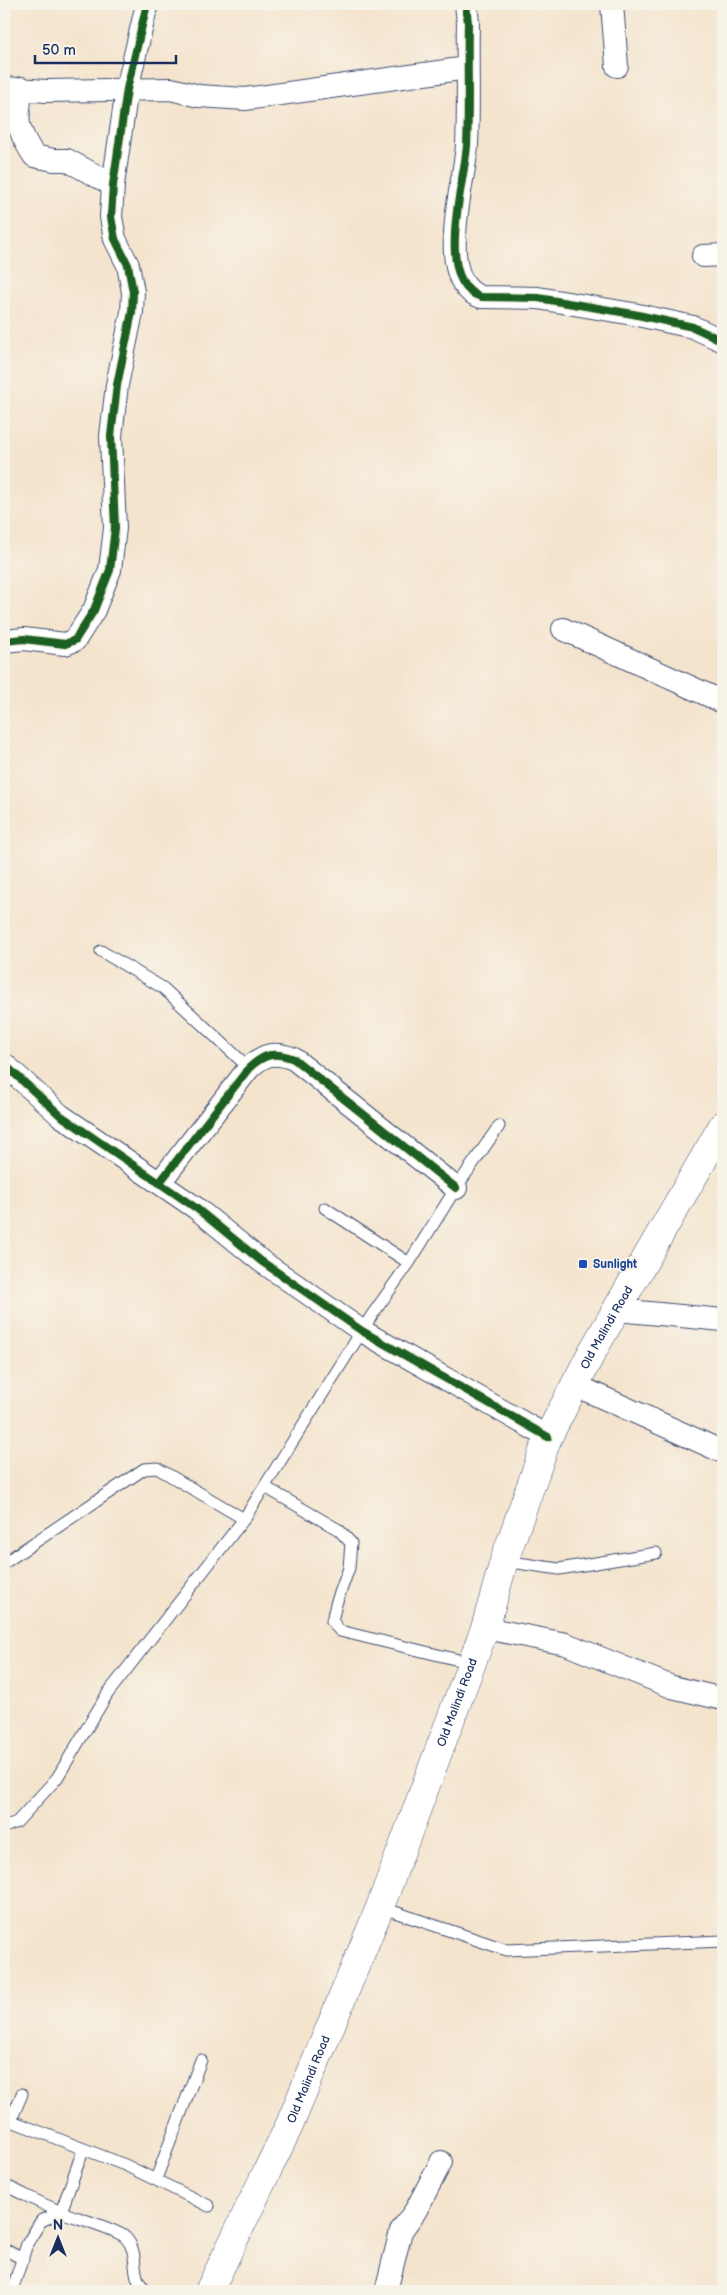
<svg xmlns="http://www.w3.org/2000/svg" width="727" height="2295" viewBox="0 0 727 2295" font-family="'Balsamiq Sans',sans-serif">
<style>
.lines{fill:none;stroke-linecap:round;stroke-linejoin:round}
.lane-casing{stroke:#3c4a6f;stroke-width:13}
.street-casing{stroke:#3c4a6f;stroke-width:24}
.secondary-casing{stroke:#3c4a6f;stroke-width:29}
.lane{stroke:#fff;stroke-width:11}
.street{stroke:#fff;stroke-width:22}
.secondary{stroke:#fff;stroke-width:28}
.cycleway-casing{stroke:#f7f3e8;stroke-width:11}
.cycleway{stroke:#1b5e20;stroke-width:8}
.transit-dot{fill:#1a4fb4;stroke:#f7f3e8;stroke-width:2}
.labels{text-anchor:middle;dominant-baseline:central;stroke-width:4;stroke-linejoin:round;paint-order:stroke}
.transit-label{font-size:12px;font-weight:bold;fill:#164399;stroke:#f7f3e8;text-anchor:start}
.street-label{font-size:12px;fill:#1b2f5e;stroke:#f7f3e8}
</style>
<rect width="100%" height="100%" fill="#f7f3e8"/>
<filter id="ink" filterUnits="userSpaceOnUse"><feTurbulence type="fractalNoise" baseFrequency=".02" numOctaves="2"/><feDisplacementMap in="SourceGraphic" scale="10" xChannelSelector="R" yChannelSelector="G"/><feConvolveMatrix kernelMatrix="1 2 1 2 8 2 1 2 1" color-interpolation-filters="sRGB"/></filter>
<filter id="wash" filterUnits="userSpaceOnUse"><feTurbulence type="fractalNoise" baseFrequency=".0096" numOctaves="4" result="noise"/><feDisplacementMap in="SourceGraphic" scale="20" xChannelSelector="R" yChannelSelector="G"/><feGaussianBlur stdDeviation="1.12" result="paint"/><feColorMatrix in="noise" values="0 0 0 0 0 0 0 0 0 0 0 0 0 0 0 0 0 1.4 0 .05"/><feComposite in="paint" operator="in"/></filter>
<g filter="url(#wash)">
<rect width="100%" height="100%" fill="#f4e4cd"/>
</g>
<g filter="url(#ink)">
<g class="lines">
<defs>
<g id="lane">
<path d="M101,951L163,988L249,1068"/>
<path d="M325,1208L409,1263"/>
<path d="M265,1487L339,1530L351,1543L349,1568L336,1604L332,1621L340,1631L471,1663"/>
<path d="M504,1561L559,1569L656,1553"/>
<path d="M4,1563L144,1469L157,1468L244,1519"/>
<path d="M4,1827L17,1822L57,1778L108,1693L244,1519L372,1315L409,1263L456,1188L499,1126"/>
<path d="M380,1907L507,1950L723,1941"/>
<path d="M4,2118L125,2165L209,2206"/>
<path d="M11,2120L22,2094"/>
<path d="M156,2179L201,2060"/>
<path d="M4,2185C24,2194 43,2205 64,2213C77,2218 116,2229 125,2237C142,2254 127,2278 148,2291"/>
<path d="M4,2249L23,2259"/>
<path d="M12,2291L27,2244L41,2221L61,2212L83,2150"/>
</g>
<g id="street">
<path d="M466,4L468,23C467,64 469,105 467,145C465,181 433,282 481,297L538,298L633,314L693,327L723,341"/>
<path d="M612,4L617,66"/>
<path d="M4,88L46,91L171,89L199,96L245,99L467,68"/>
<path d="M22,88C16,122 16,127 34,156L54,160H67L113,185"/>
<path d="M703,256L723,255"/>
<path d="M563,629L723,702"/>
<path d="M4,641L24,639L65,644L75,640L94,610L110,570L115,528L111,436L117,385L132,312L133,292L128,265L115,239L111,217L113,185L127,89L147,4"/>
<path d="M4,1064L60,1115L196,1208L261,1261L362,1331L548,1437"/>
<path d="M160,1182L249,1068C264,1054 274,1051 294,1059L456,1188"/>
<path d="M617,1310L723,1320"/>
<path d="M575,1385L723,1452"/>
<path d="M485,1628L566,1644L672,1687L723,1699"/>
<path d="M386,2291L401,2231L416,2210L441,2162"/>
</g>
<g id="secondary">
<path id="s1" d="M209,2291L289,2126L380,1907L485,1628L504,1561L548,1437L592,1352L723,1125"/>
</g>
</defs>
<use href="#lane" class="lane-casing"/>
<use href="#street" class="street-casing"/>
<use href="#secondary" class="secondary-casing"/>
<use href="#lane" class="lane"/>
<use href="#street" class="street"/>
<use href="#secondary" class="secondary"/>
<defs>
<g id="cycleway">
<path d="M466,4L468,23C467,64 469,105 467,145C465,181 433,282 481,297L538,298L633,314L693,327L723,341"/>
<path d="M4,641L24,639L65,644L75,640L94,610L110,570L115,528L111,436L117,385L132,312L133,292L128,265L115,239L111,217L113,185L127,89L147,4"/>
<path d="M4,1064L60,1115L196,1208L261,1261L362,1331L548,1437"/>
<path d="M160,1182L249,1068C264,1054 274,1051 294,1059L456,1188"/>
</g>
</defs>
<use href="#cycleway" class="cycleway-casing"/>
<use href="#cycleway" class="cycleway"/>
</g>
</g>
<rect class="transit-dot" x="578" y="1259" width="10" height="10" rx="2.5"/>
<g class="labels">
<g class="transit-label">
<text x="593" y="1264">Sunlight</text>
</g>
<g class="street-label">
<text stroke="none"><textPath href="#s1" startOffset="1044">Old Malindi Road</textPath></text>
<text stroke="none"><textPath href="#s1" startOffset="639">Old Malindi Road</textPath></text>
<text stroke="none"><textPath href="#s1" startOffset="234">Old Malindi Road</textPath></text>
</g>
</g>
<rect width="727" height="2295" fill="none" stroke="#f7f3e8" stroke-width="20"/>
<g transform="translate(58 2238)" stroke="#f7f3e8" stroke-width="4" paint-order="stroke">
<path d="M0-4L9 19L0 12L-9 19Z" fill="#1b2f5e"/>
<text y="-8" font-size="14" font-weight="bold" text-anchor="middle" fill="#1b2f5e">N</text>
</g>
<path d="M35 55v8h141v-8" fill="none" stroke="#1b2f5e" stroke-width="2.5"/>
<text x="42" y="55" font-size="15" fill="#1b2f5e" stroke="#f7f3e8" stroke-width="4" paint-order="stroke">50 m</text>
</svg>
